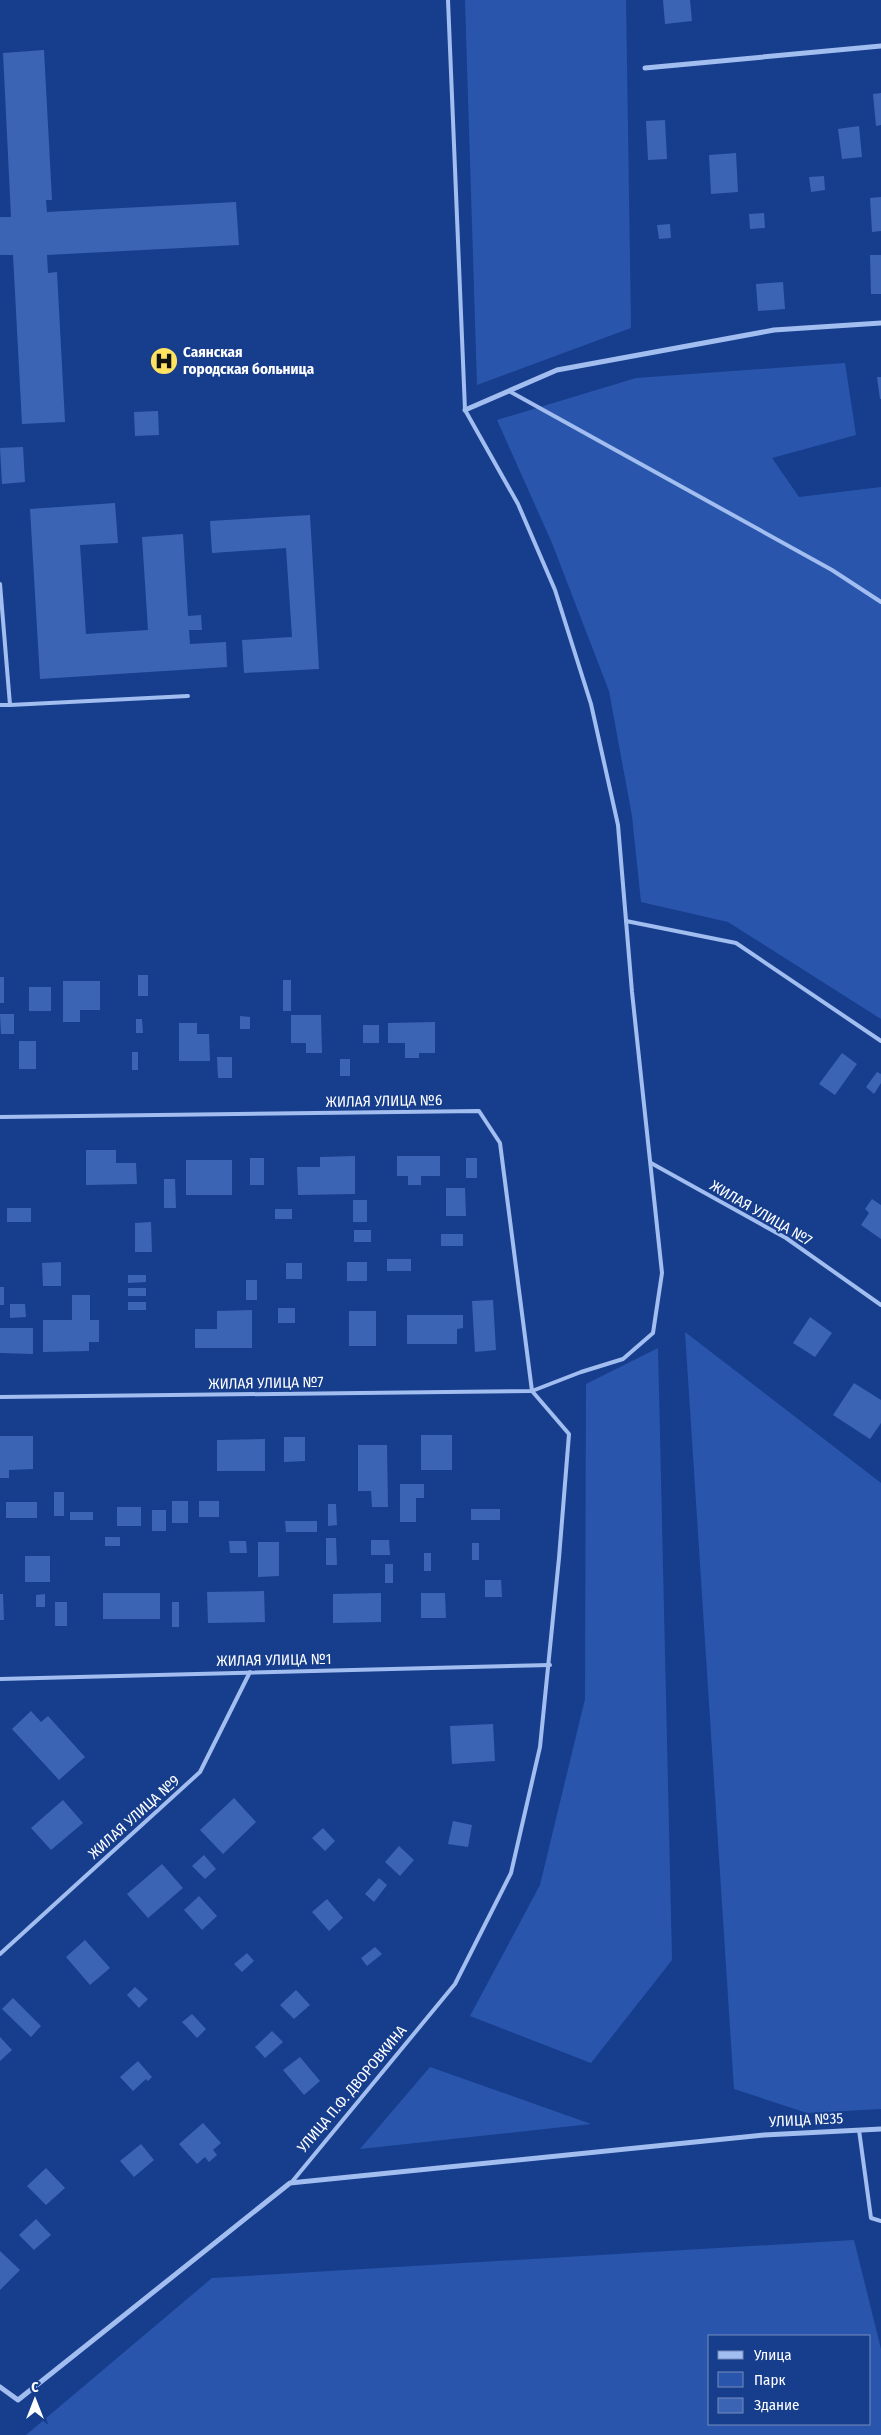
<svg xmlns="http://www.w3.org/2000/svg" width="881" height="2435" viewBox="0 0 881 2435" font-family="'Fira Sans Condensed',sans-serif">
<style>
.green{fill:#2956ac;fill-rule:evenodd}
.building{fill:#3b64b4}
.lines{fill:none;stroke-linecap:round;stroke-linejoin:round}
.service{stroke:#a2bdef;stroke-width:4}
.minor{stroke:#a2bdef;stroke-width:5}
.labels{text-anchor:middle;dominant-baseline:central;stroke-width:4;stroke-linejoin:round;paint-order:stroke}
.poi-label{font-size:15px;font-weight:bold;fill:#fff;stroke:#173e8d;text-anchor:start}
.street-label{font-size:15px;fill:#fff;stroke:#173e8d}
</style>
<rect width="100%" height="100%" fill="#173e8d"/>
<g class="green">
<path d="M465,0H626L631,328L477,385Z"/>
<path d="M845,363L856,435L772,458L799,497L881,487V1019L728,922L641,902L632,816L609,691L552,543L497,420L636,378Z"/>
<path d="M685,1332L881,1483V2109L807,2113L734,2089Z"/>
<path d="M658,1348L672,1960L591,2063L470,2016L540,1885L585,1699L586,1384Z"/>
<path d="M430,2067L591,2124L360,2149Z"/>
<path d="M854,2240L881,2349V2435H26L212,2278ZM710,2336H870V2424H710Z"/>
</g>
<g class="building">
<path d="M663,0H690L692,21L665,24Z"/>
<path d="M44,50L52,200H46L47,212L236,202L239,245L47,255L48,273L57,272L65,422L22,424L13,255H0V217H11L3,53Z"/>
<path d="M881,93V125L876,126L873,94Z"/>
<path d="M665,120L667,159L648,160L646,121Z"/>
<path d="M859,126L862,157L842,159L838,129Z"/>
<path d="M736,153L738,192L711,194L709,155Z"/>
<path d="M824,176L825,190L811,192L809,177Z"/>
<path d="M881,197V231L872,232L870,198Z"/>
<path d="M764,213L765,228L750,229L749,214Z"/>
<path d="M670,224L671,238L659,239L657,225Z"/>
<path d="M870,255H881V294H871Z"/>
<path d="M783,282L785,309L758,311L756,284Z"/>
<path d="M877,377H881V399H880Z"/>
<path d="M158,411L159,435L135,436L134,412Z"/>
<path d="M23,447L25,482L2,484L0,448Z"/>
<path d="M115,503L118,543L80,545L86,634L148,630L142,537L183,534L188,616L201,615L202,630H189L190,644L226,642L227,667L40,679L30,509Z"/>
<path d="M310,515L319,669L244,673L242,640L292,637L286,548L212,553L210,521Z"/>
<rect x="138" y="975" width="10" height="21"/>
<rect x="0" y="977" width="4" height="26"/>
<rect x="283" y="980" width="8" height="31"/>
<path d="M63,981H100V1010H80V1022H63Z"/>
<rect x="29" y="987" width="22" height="24"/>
<path d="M0,1014H14V1034H1Z"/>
<path d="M291,1015H321L322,1053H306V1043H291Z"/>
<path d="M240,1016L250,1017V1029H240Z"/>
<path d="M136,1019H142L143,1033H136Z"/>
<path d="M435,1022V1053H419V1058H405V1043H388V1023Z"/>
<path d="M179,1023H197V1034H209L210,1061H179Z"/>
<rect x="363" y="1025" width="16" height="18"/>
<rect x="19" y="1041" width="17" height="28"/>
<rect x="132" y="1052" width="6" height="18"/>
<path d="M842,1053L857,1064L835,1095L819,1084Z"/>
<path d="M217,1057H232V1078H218Z"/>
<rect x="340" y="1059" width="10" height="17"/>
<path d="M877,1072L881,1074V1083L874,1094L866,1087Z"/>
<path d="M86,1150H116V1163H136L137,1184L86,1185Z"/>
<path d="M355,1156V1194L298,1195L297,1167H320V1157Z"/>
<path d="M397,1156H440V1176H421V1185H408V1176H397Z"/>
<rect x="250" y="1158" width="14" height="27"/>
<rect x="466" y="1158" width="11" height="20"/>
<rect x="186" y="1160" width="46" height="35"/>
<path d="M164,1179H175L176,1208H164Z"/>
<path d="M446,1188H465L466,1216H446Z"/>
<path d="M872,1199L881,1205V1239L861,1225L869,1213L865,1209Z"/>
<rect x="353" y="1200" width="14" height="22"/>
<rect x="7" y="1208" width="24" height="14"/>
<rect x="275" y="1209" width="17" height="10"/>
<path d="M151,1222L152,1252H135V1223Z"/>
<rect x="354" y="1230" width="17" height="12"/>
<rect x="441" y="1234" width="22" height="12"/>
<rect x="387" y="1259" width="24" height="12"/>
<path d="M61,1262V1286H43L42,1263Z"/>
<rect x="347" y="1262" width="20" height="19"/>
<rect x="286" y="1263" width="16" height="16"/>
<path d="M128,1275H146V1282L128,1283Z"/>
<rect x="246" y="1280" width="11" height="20"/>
<rect x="0" y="1287" width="4" height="18"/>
<rect x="128" y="1288" width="18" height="8"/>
<path d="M72,1295H90V1320H99V1342H89V1351L43,1352V1320H72Z"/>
<path d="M493,1300L496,1350L475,1352L472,1301Z"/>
<rect x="128" y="1302" width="18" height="8"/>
<path d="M10,1304H25L26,1317L10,1318Z"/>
<rect x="278" y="1308" width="17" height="15"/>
<path d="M252,1310V1348H195V1329H217V1311Z"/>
<rect x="349" y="1311" width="27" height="35"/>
<path d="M407,1315H463V1328L457,1329V1344H407Z"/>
<path d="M810,1317L832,1333L815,1357L793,1343Z"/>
<path d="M0,1328H33V1354L0,1353Z"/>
<path d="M854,1383L881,1400V1423L870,1439L833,1415Z"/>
<rect x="421" y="1435" width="31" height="35"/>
<path d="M0,1436H33V1469L9,1470V1478H0Z"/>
<path d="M284,1437H305V1461L284,1462Z"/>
<path d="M265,1439V1471H217V1440Z"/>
<path d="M358,1445H387L388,1507H372L371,1491H358Z"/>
<path d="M400,1484H424V1498H416V1522H400Z"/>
<rect x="54" y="1492" width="10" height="24"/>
<rect x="172" y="1501" width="16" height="22"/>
<rect x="199" y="1501" width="20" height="16"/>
<rect x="6" y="1502" width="31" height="16"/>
<path d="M328,1504H336L337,1525L328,1526Z"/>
<rect x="117" y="1507" width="24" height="19"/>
<rect x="471" y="1509" width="29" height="11"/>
<rect x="152" y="1510" width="14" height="21"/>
<rect x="70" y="1512" width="23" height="8"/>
<path d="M285,1521H317V1532H286Z"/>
<rect x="105" y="1537" width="15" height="9"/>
<path d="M326,1538H336L337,1565H326Z"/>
<path d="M371,1540H389L390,1555H371Z"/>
<path d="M229,1541H246L247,1553H230Z"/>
<path d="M258,1542H279V1576L258,1577Z"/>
<rect x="472" y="1543" width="7" height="17"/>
<rect x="424" y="1553" width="7" height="18"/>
<rect x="25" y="1556" width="25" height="26"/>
<rect x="385" y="1564" width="8" height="19"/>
<path d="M485,1580H501L502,1597H485Z"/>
<path d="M264,1591L265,1622L208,1623L207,1592Z"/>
<rect x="103" y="1593" width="57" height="26"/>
<path d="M381,1593V1622L333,1623V1594Z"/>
<path d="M421,1593H445L446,1618H421Z"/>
<path d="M0,1594H3L4,1620H0Z"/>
<path d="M45,1594V1607H36V1595Z"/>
<rect x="55" y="1602" width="12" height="24"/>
<rect x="172" y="1602" width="7" height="25"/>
<path d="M31,1711L41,1722L48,1716L85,1757L59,1780L12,1729Z"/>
<path d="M493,1724L495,1761L452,1764L450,1726Z"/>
<path d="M234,1798L256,1822L223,1854L200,1830Z"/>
<path d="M63,1800L83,1823L51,1850L31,1828Z"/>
<path d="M453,1821L472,1825L468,1847L448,1844Z"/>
<path d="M323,1828L335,1841L325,1851L312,1838Z"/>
<path d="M399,1846L414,1860L400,1876L385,1862Z"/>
<path d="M204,1855L216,1869L205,1879L192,1866Z"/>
<path d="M162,1864L183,1888L148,1918L127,1894Z"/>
<path d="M379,1878L387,1885L374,1902L365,1894Z"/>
<path d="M199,1896L217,1916L202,1930L184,1910Z"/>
<path d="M327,1899L343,1918L329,1931L312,1912Z"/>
<path d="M85,1940L110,1968L90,1985L66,1957Z"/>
<path d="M375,1947L382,1954L367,1966L361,1958Z"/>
<path d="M247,1953L254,1961L242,1972L234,1964Z"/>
<path d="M135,1987L148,1999L139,2008L127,1995Z"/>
<path d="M296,1990L310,2005L294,2019L280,2005Z"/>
<path d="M13,1998L41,2026L31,2037L2,2009Z"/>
<path d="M192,2014L206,2029L197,2038L182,2022Z"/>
<path d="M272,2031L283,2042L265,2058L255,2047Z"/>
<path d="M0,2037L12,2050L0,2061Z"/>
<path d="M300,2057L320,2081L304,2095L283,2070Z"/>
<path d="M138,2061L152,2077L148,2081L146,2079L133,2091L120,2077Z"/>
<path d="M203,2123L221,2143L213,2150L217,2155L209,2162L205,2157L197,2164L179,2144Z"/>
<path d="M141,2144L154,2160L134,2177L120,2161Z"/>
<path d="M46,2168L65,2188L46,2205L27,2186Z"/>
<path d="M36,2219L51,2235L34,2250L19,2235Z"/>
<path d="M0,2251L20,2270L0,2290Z"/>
</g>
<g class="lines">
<g class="service">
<path d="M509,391L832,570L881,602"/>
<path d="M0,584L10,705L188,696"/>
<path d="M0,705H10"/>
<path d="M626,921L736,943L881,1041"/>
<path d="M0,1117L479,1111L500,1143L532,1391"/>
<path d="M651,1163L786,1238L881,1305"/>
<path d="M0,1397L532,1391L581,1372L623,1359L653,1333L662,1273L632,992L618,825L591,704L555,590L518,504L465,410L448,0"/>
<path d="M0,1679L550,1665"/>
<path d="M0,1954L200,1772L250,1672"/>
<path d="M859,2130L871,2218L881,2221"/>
<path d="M291,2183L455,1984L511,1873L540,1747L559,1558L569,1434L532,1391"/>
</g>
<g class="minor">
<path d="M645,68L881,46"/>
<path d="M465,410L557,370L774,330L881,323"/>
<path d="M0,2387L18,2400L290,2183L764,2135L881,2129"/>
</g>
</g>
<defs>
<symbol id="hospital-disc" viewBox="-11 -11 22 22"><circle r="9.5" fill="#ffe260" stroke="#173e8d"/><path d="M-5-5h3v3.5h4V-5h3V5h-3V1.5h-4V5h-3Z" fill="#111"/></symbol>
</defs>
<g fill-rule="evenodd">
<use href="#hospital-disc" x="148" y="345" width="32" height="32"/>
</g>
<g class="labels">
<g class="poi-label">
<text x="183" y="352">Саянская<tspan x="183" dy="17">городская больница</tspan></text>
</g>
<g class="street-label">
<text transform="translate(384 1101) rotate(-1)">ЖИЛАЯ УЛИЦА №6</text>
<text transform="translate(761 1213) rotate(30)">ЖИЛАЯ УЛИЦА №7</text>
<text transform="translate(266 1383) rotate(-1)">ЖИЛАЯ УЛИЦА №7</text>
<text transform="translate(274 1660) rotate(-1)">ЖИЛАЯ УЛИЦА №1</text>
<text transform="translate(134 1817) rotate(-42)">ЖИЛАЯ УЛИЦА №9</text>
<text transform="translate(352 2089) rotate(-50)">УЛИЦА П.Ф. ДВОРОВКИНА</text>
<text transform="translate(806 2120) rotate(-3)">УЛИЦА №35</text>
</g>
</g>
<rect x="708" y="2335" width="162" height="90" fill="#173e8d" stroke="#748bbb"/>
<rect x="718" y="2351" width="25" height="8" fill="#a2bdef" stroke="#748bbb"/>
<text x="754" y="2360" font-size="15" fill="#ffffff">Улица</text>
<rect x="718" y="2372" width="25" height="15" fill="#2956ac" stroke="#748bbb"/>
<text x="754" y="2385" font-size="15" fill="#ffffff">Парк</text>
<rect x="718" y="2398" width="25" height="15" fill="#3b64b4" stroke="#748bbb"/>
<text x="754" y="2410" font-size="15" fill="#ffffff">Здание</text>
<g transform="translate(35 2400)" stroke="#173e8d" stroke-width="4" paint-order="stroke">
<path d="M0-4L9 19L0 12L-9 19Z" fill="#ffffff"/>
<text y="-8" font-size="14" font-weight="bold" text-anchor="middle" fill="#ffffff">С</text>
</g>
</svg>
